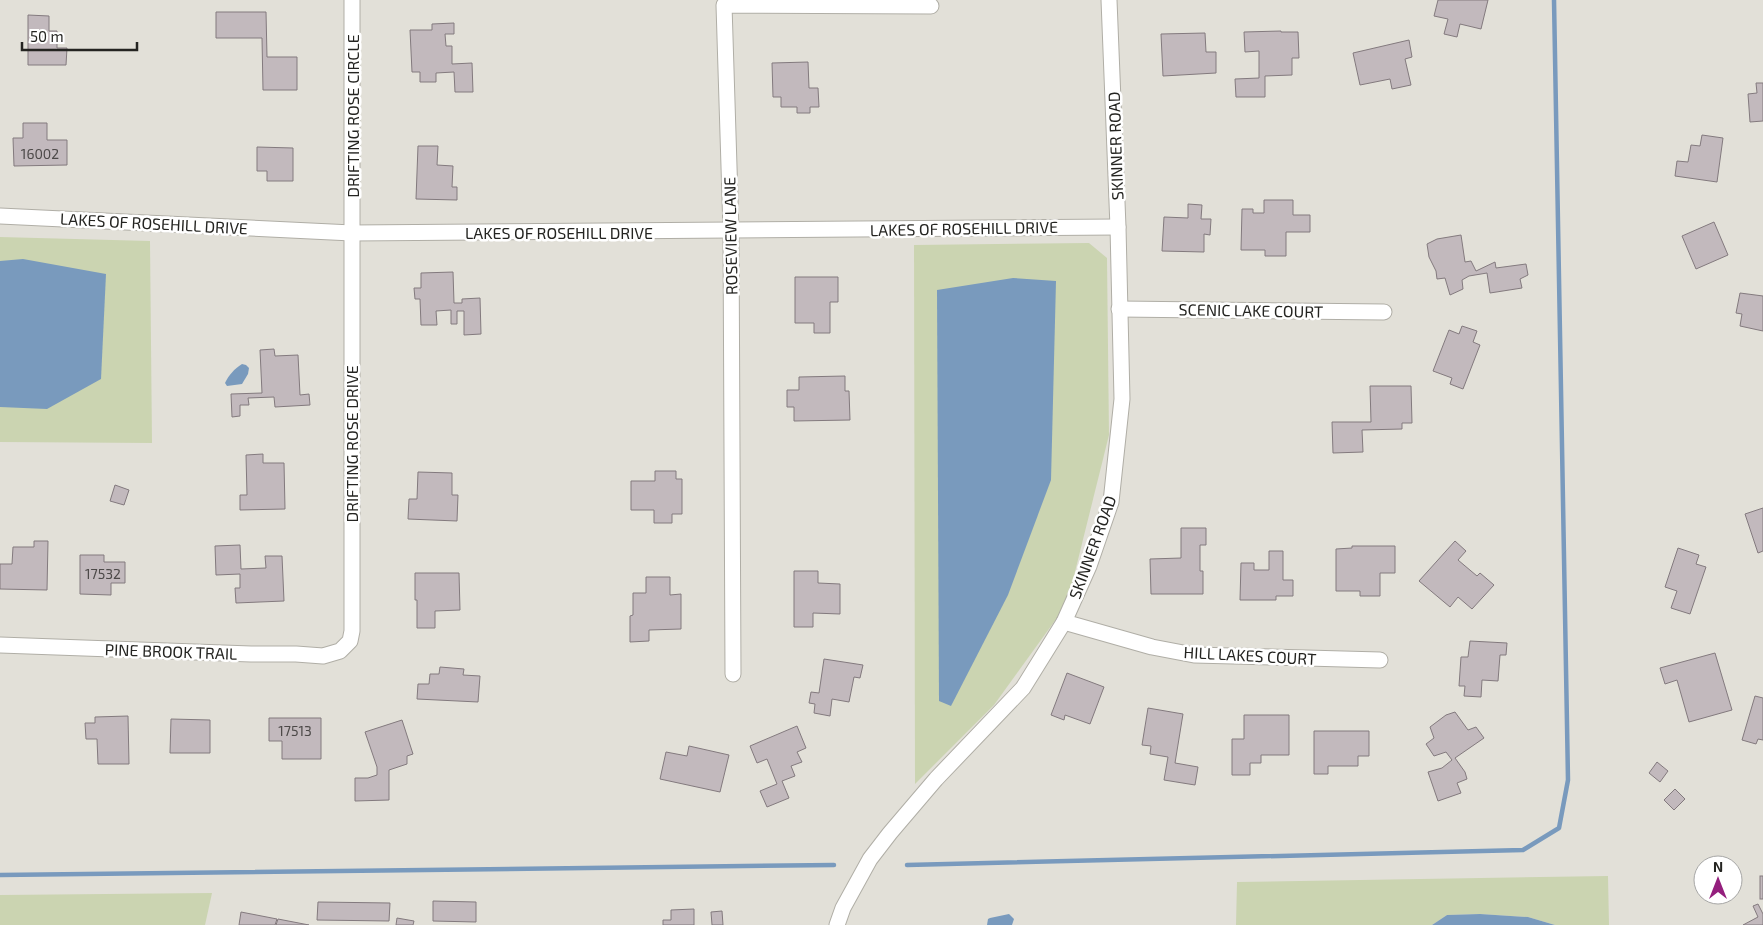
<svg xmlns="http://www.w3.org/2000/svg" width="1763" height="925" viewBox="0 0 1763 925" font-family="'Exo 2',sans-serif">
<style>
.green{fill:#cbd4b1}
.water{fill:#799abd}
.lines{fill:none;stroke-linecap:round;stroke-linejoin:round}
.stream{stroke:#799abd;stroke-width:4.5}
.building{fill:#c2b9bd;stroke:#837a7e}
.street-casing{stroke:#b0aea6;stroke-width:17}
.street{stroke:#fff;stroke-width:15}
.labels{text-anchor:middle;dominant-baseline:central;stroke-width:5;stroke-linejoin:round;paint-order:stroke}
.number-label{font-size:14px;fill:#4c4948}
.street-label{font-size:16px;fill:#242421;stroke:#fff}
</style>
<rect width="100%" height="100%" fill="#e2e0d8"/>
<g class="green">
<path d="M0,237L150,241L152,443L0,442Z"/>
<path d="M1089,243L1107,258L1109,435L1067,604L994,705L915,784L914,245Z"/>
<path d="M1608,876L1609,925H1555L1528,917L1480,914L1447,915L1432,925H1236L1237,882Z"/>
<path d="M212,893L205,925H0V895Z"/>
</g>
<g class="water">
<path d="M23,259L106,274L101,379L47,409L0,407V261Z"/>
<path d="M1013,278L1056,281L1051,480L1008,595L951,706L939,701L937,290Z"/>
<path d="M242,364L246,365L249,368L248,374L242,384L227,386L225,383C229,375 234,369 242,364Z"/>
<path d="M1009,914L1014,919L1012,925H987L988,919L990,918Z"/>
<path d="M1480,914L1528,917L1555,925H1432L1447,915Z"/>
</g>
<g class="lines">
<g class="stream">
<path d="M907,865L1523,850L1559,828L1568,780L1554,0"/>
<path d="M0,875L834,865"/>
</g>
</g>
<g class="building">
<path d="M1438,0H1488L1481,29L1460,24L1457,37L1444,34L1448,19L1434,16Z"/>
<path d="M216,12H266L267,57H297V90H263L262,38H216Z"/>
<path d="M28,15L49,16V31H57V48H67L66,65H28Z"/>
<path d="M454,23V34H445L446,46H452V64L472,63L473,92H455L454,72L436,73V82H420V72H412L410,30H432V24Z"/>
<path d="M1281,31V32H1298L1299,58H1292V75L1265,76V97H1236L1235,79L1259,78V51L1245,52L1244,32Z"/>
<path d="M1205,33L1206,52H1216V73L1163,76L1161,34Z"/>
<path d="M1409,40L1412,57L1405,59L1411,85L1392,89L1390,79L1360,85L1353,53Z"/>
<path d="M808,62L809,88H818L819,107H810V113H797V107H781V97H773L772,63Z"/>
<path d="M1756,83H1763V121L1750,122L1748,94L1757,93Z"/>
<path d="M23,123H47V140H67V165L14,166L13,138H23Z"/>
<path d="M1702,135L1723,138L1717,182L1675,176L1677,161L1688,162L1691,145L1700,146Z"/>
<path d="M418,146H438L437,165L453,166L452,187H457V200L416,199Z"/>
<path d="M257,147L293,148V181H267V171H257Z"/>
<path d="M1264,200H1293V215H1310V232H1286V256H1265V250H1241L1242,209H1253V213H1264Z"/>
<path d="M1188,204L1202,205L1201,219H1211L1210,235L1204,234V252L1162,251L1164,217L1188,218Z"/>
<path d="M1714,222L1728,255L1696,269L1682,236Z"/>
<path d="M1461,235L1465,262L1471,261L1476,271L1495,262L1496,268L1526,264L1528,275L1520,279L1522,288L1490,293L1487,273L1469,276L1462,280L1463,289L1450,295L1445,278L1437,279L1436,271L1429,257L1427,244L1437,239Z"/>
<path d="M453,272L454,303H462V299L480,298L481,334L464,335V311H457V324H451V310L436,311L437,325H421L420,299H415L414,288H421V273Z"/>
<path d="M795,277H838V302H830V333H814V323H795Z"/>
<path d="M1740,293L1763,296V331L1740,326L1742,314L1736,313Z"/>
<path d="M1462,326L1477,331L1473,342L1480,345L1463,389L1450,384L1452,378L1433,371L1449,330L1459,334Z"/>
<path d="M274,349L275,356L298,355L300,395L309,394L310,405L275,407L274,397L248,398L249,405H240V416L232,417L231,394L262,393L260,350Z"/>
<path d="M845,376V391H849L850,420L794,421V407H787V390H799V377Z"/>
<path d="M1370,386H1411L1412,423H1402V429L1362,430L1363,452L1333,453L1332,422H1371Z"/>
<path d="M263,454V463H284L285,509L240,510V495H247L246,455Z"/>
<path d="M655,471H676V479H682V514H672V523H654V510H631V481H655Z"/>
<path d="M418,472L452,473V495H458L457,521L408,519L409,499H417Z"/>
<path d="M115,485L129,490L124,505L110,501Z"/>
<path d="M1763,508V551L1758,553L1745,514Z"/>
<path d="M1181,528H1206V545H1200V571H1203V594H1151L1150,559L1181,558Z"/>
<path d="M34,541H48L47,590L0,589V564H12L13,547H34Z"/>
<path d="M1455,541L1466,551L1458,560L1477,576L1480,573L1494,585L1472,609L1458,597L1450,607L1419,581Z"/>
<path d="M240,545L241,569L266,568L265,556H282L284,601L236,603L235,588H240V574L216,575L215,546Z"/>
<path d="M1352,546H1395V573H1380V596H1360V591H1336V549L1352,548Z"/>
<path d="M1678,548L1699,555L1696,564L1706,567L1690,614L1671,608L1677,591L1665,587Z"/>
<path d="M1269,551H1283V580H1293V596H1276V600H1240L1241,563H1254V570H1269Z"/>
<path d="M80,555H104V562H125V583H111V595L80,594Z"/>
<path d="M794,571H818V583L840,584V614L813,613V627H794Z"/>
<path d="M415,573H459L460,610L435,611V628H417V600H415Z"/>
<path d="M646,577H670V595L681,594V629L649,630V641L630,642V616L633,615V593H646Z"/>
<path d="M1470,641L1507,643L1506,655H1500L1498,681L1482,680L1481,697L1464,696L1465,686H1459L1461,657H1468Z"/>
<path d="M1715,653L1732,710L1689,722L1677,680L1665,684L1660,668Z"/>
<path d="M824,659L863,665L860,678L854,677L849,702L832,699L830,716L814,713L815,704L809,703L811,692L819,693Z"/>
<path d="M440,667L464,669L463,675L480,676L478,702L417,699L418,684H429L430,674H439Z"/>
<path d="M1067,673L1104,687L1090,724L1065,715L1064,720L1051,715Z"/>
<path d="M1755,696L1763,698V740L1758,739L1756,744L1742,740Z"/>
<path d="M1148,708L1183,714L1175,763L1198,767L1195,785L1164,780L1168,757L1150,754L1151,746L1142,745Z"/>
<path d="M1455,712L1468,730L1476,727L1484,738L1455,758L1465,772L1467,779L1457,783L1461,793L1438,801L1428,772L1442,768L1452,760L1446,752L1434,756L1426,744L1434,738L1430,727L1446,715Z"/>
<path d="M1244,715H1289V755H1261V763H1250V775H1232V739H1244Z"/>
<path d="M128,716L129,764H98L97,739H86L85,723H95V717Z"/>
<path d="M269,718H321V759H282V741H269Z"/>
<path d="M171,719L210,720V753H170Z"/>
<path d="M402,720L413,754L407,756V764L389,770V800L355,801V778H368L377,775V767L365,732Z"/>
<path d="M797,726L806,748L797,752L802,762L791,766L795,776L782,781L789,798L767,807L760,791L777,784L767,759L757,763L750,746Z"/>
<path d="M1314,731H1369V756H1358V766H1328V774H1314Z"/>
<path d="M689,746L729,755L720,792L660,779L666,752L687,756Z"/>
<path d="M1657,762L1668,771L1660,782L1649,773Z"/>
<path d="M1675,789L1685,799L1674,810L1664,800Z"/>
<rect x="1760" y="876" width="3" height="23"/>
<path d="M433,901L476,902V922L433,921Z"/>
<path d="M318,902L390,903L389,921L317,920Z"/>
<path d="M1758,904L1763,914V925H1743L1758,917L1753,906Z"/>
<path d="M694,909V925H663V920H671V910Z"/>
<path d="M722,911L723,925H712L711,912Z"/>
<path d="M241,912L277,919L275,925H239Z"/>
<path d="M397,918L414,921L413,925H396Z"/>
<path d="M278,919L309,925H276Z"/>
</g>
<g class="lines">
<defs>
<g id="street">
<path d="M0,216L352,233L1118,227"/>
<path d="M1119,309L1384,312"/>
<path d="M1064,622L1152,647L1194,655L1380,660"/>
<path d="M0,645L251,654H296L323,656L340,651L350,641L352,631V0"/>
<path d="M733,674L731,231L724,5L931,6"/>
<path d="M837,925L843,908L870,859L890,833L936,779L1023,688L1064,622L1089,566L1111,502L1122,399L1118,227L1109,0"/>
</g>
</defs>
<use href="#street" class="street-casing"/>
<use href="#street" class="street"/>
</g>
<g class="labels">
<g class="number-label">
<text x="40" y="153">16002</text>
<text x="103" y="573">17532</text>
<text x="295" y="730">17513</text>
</g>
<g class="street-label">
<text transform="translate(352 116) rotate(-90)">DRIFTING ROSE CIRCLE</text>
<text transform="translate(1115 146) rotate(-92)">SKINNER ROAD</text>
<text transform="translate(154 223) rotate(3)">LAKES OF ROSEHILL DRIVE</text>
<text transform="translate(964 228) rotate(-1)">LAKES OF ROSEHILL DRIVE</text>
<text x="559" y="232">LAKES OF ROSEHILL DRIVE</text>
<text transform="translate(730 236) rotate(-91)">ROSEVIEW LANE</text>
<text transform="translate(1251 310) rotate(1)">SCENIC LAKE COURT</text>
<text transform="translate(351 444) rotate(-90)">DRIFTING ROSE DRIVE</text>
<text transform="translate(1092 547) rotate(-70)">SKINNER ROAD</text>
<text transform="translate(171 651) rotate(2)">PINE BROOK TRAIL</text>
<text transform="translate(1250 655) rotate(3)">HILL LAKES COURT</text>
</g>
</g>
<g transform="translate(1718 880)"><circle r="24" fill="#ffffff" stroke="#a7a7a6"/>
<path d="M0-4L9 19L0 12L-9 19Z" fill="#941f7d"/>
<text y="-8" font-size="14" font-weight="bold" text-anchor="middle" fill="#242421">N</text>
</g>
<path d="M22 42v8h115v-8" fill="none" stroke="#242421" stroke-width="2.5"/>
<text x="30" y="42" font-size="15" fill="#242421" stroke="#ffffff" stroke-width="4" paint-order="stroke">50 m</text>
</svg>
